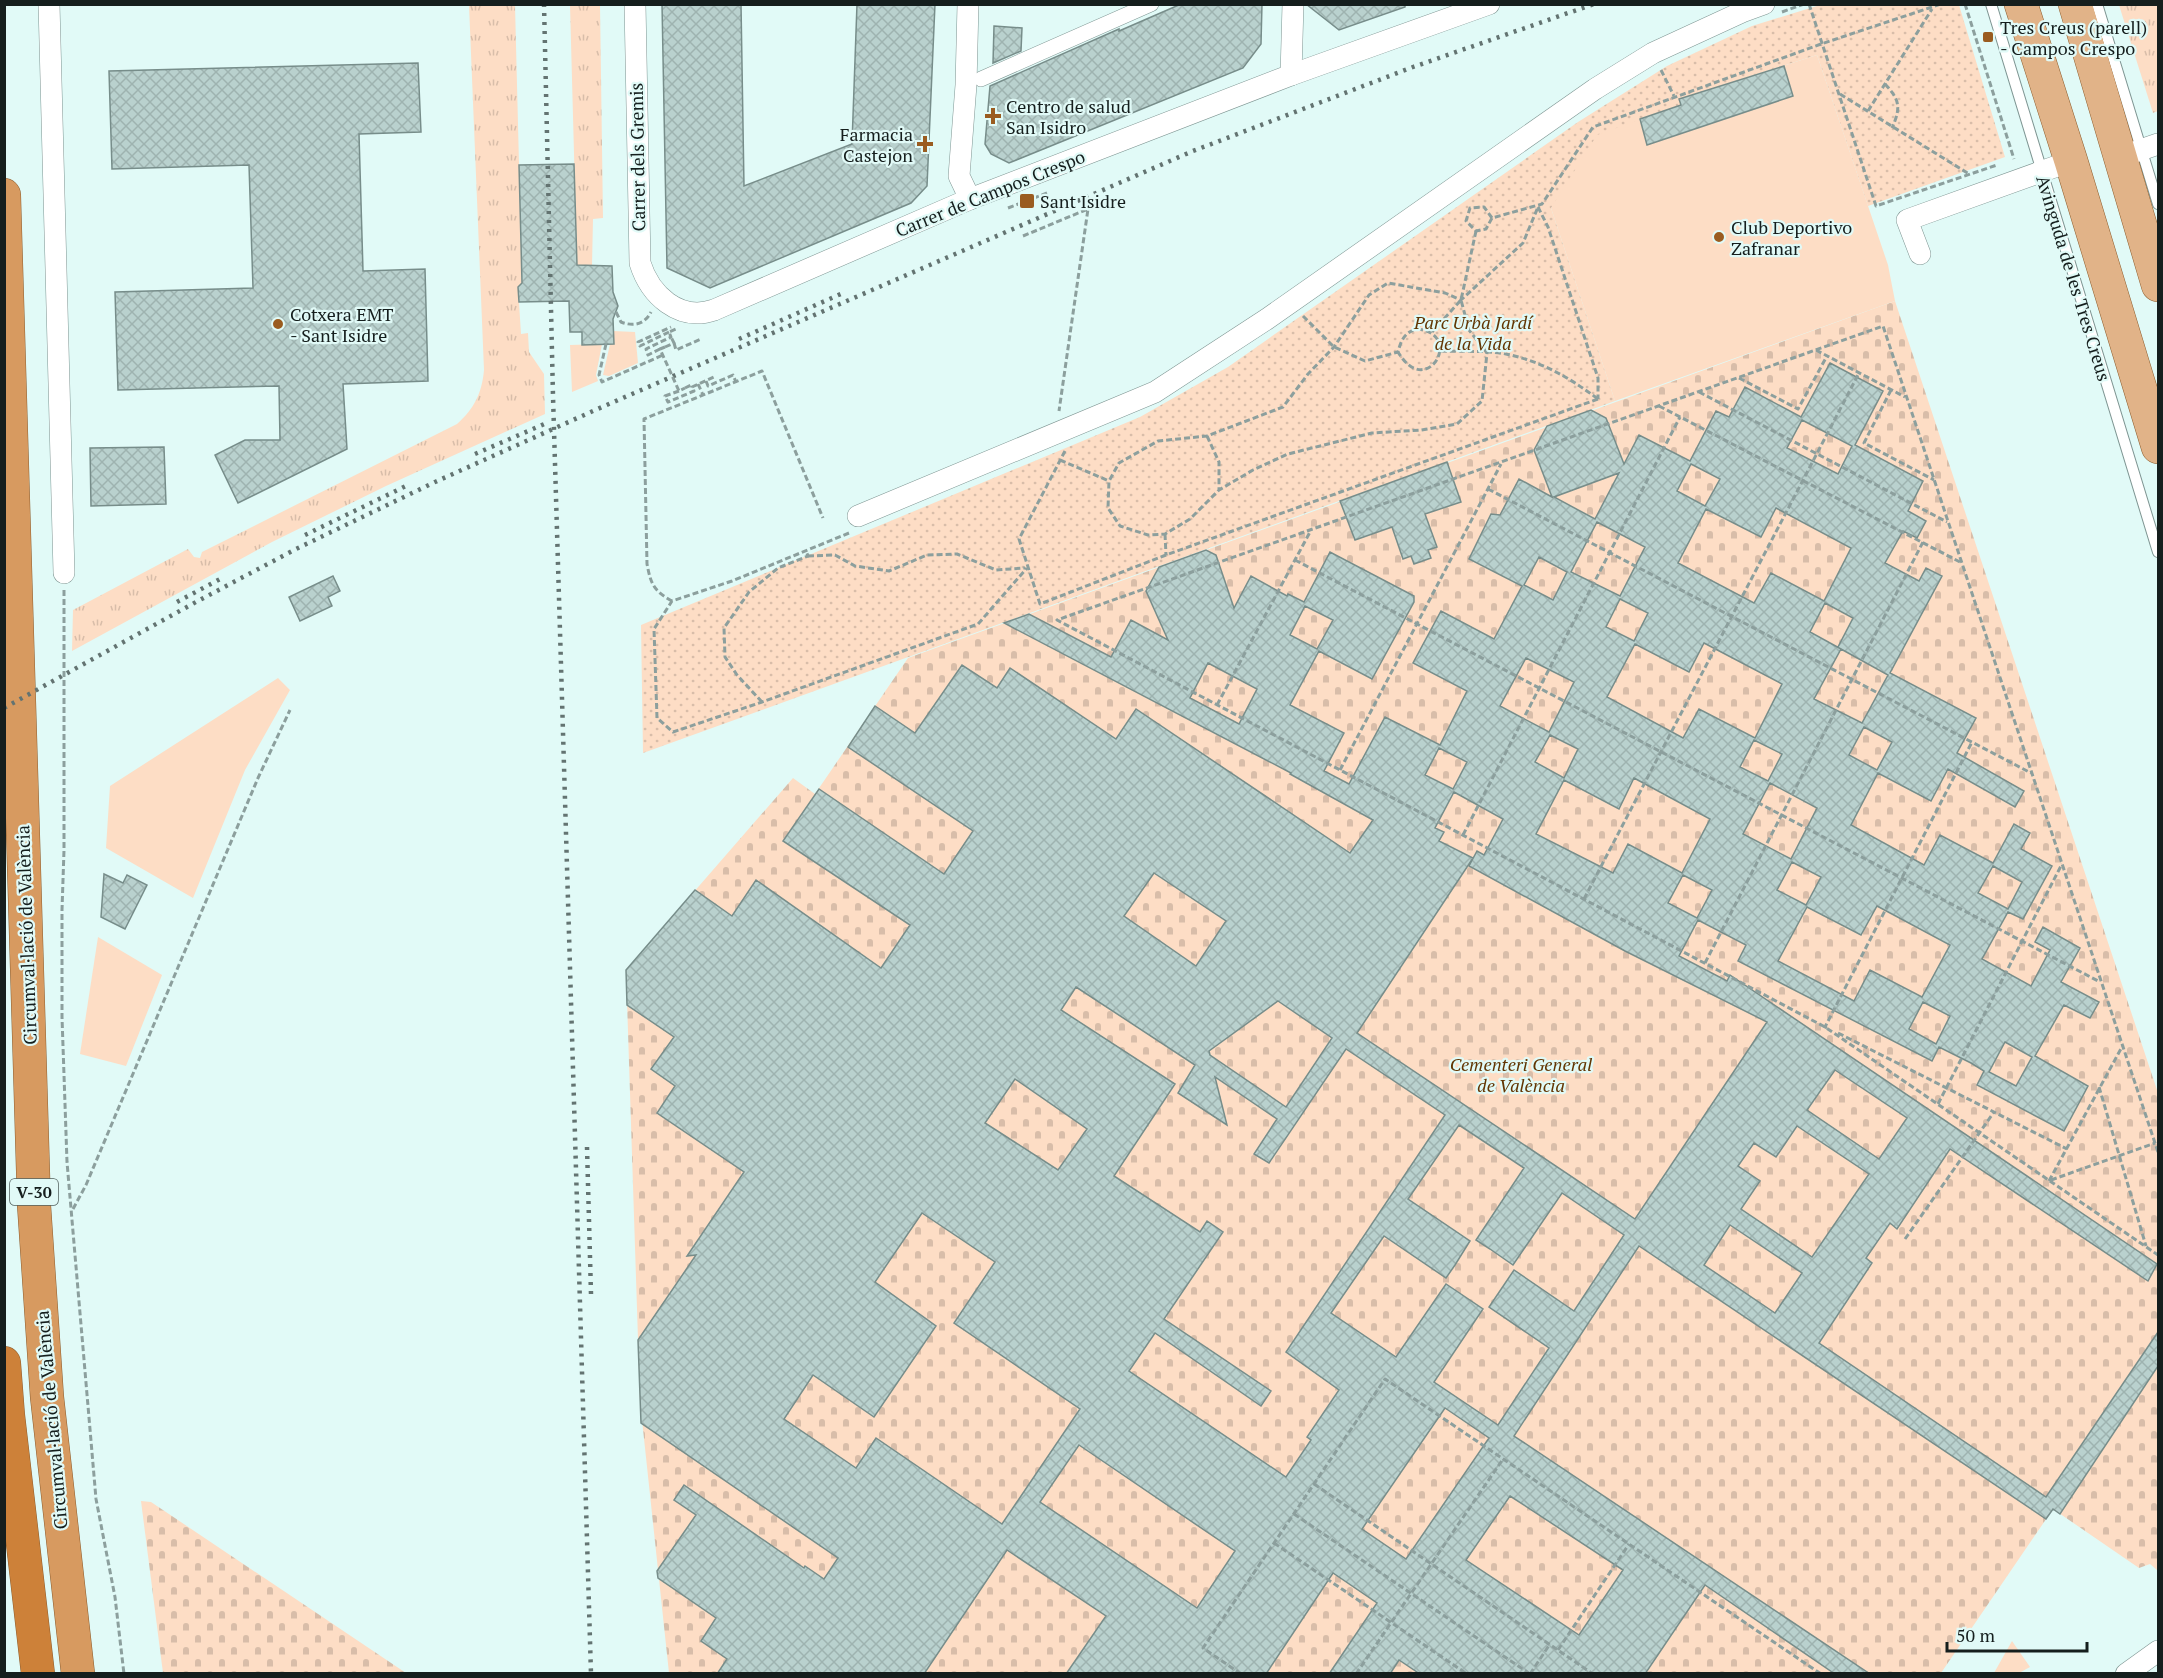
<svg xmlns="http://www.w3.org/2000/svg" width="2163" height="1678" viewBox="0 0 2163 1678" font-family="'PT Serif',serif">
<style>
.grass{fill:url(#grass-tufts)}
.cemetery{fill:url(#cemetery-stones)}
.park{fill:url(#park-dots)}
.garden{fill:#fdddc5}
.building{fill:url(#building-cross-hatch);stroke:#778d8a;stroke-width:1.5;fill-rule:evenodd}
.lines{fill:none;stroke-linecap:round;stroke-linejoin:round}
.service-casing{stroke:#7e9592;stroke-width:12}
.pedestrian-casing{stroke:#7e9592;stroke-width:16}
.minor-casing{stroke:#7e9592;stroke-width:22}
.primary-casing{stroke:#8d5e2f;stroke-width:34}
.trunk-casing{stroke:#8d5e2f;stroke-width:34}
.motorway-casing{stroke:#8d5e2f;stroke-width:34}
.path{stroke:#8c9f9d;stroke-width:3;stroke-dasharray:6 3;stroke-linecap:butt}
.service{stroke:#fff;stroke-width:10}
.pedestrian{stroke:#fff;stroke-width:15}
.minor{stroke:#fff;stroke-width:21}
.primary{stroke:#e1b388;stroke-width:33}
.trunk{stroke:#d79a60;stroke-width:33}
.motorway{stroke:#cd8139;stroke-width:33}
.rail{stroke:#637371;stroke-width:4.5;stroke-dasharray:3 6;stroke-linecap:butt}
.path-bridge{stroke:#8c9f9d;stroke-width:3;stroke-dasharray:6 3;stroke-linecap:butt}
.poi-dot{fill:#9a5c20;stroke:#e1faf7;stroke-width:2}
.labels{text-anchor:middle;dominant-baseline:central;stroke-width:4.5;stroke-linejoin:round;paint-order:stroke}
.shield{fill:#e1faf7;stroke:#52605e;stroke-width:1.5}
.shield-label{font-size:16px;font-weight:bold;fill:#151e1d}
.poi-label{font-size:18px;fill:#151e1d;stroke:#e1faf7;text-anchor:start}
.street-label{font-size:18px;fill:#151e1d;stroke:#e1faf7}
.park-label{font-size:18px;font-style:italic;fill:#623502;stroke:#e1faf7}
</style>
<defs>
<pattern id="grass-tufts" width="24" height="20" patternUnits="userSpaceOnUse" patternTransform="scale(1.5)"><rect width="24" height="20" fill="#fdddc5"/><path d="M3 7l-1-3M5 7V3M7 7l1-3M15 17l-1-3M17 17v-4M19 17l1-3" fill="none" stroke="#d8bda9"/></pattern>
<pattern id="cemetery-stones" width="16" height="16" patternUnits="userSpaceOnUse" patternTransform="scale(1.5)"><rect width="16" height="16" fill="#fdddc5"/><path d="M2 7V4a2 2 0 0 1 4 0v3zM10 15v-3a2 2 0 0 1 4 0v3z" fill="#d8bda9"/></pattern>
<pattern id="park-dots" width="8" height="8" patternUnits="userSpaceOnUse" patternTransform="scale(1.5)"><rect width="8" height="8" fill="#fdddc5"/><path d="M2 2h.1M6 6h.1" fill="none" stroke="#d8bda9" stroke-width="1.8" stroke-linecap="round"/></pattern>
<pattern id="building-cross-hatch" width="8" height="8" patternUnits="userSpaceOnUse" patternTransform="scale(1.5)"><rect width="8" height="8" fill="#b9d1ce"/><path d="M0 0l8 8M0 8l8-8" fill="none" stroke="#9eb3b0"/></pattern>
</defs>
<rect width="100%" height="100%" fill="#e1faf7"/>
<g class="grass">
<path d="M469,5H515L522,283L518,287L521,334L528,333L529,352L544,374L545,414L386,486L272,542L72,651L73,610L188,549L194,557L200,558L202,552L457,424C474,409 482,393 484,370Z"/>
<path d="M570,5H600L603,218L593,219L592,266L577,265Z"/>
<path d="M2119,5H2158V111L2153,113Z"/>
</g>
<g class="cemetery">
<path d="M1895,301L2158,1093V1580L2157,1570L2150,1564L2139,1568L2053,1509L1941,1673H669L640,1401L626,970L793,778L815,794L908,658Z"/>
<path d="M141,1501L151,1502L406,1673H163Z"/>
</g>
<path class="park" d="M1820,5H1959L2005,157L1868,206L1817,55L1679,99L1681,105L1551,208L1615,401L643,753L641,625L1140,417L1228,367L1578,122L1667,66L1752,26Z"/>
<g class="garden">
<path d="M1817,55L1888,265L1895,301L1615,401L1551,208L1597,135L1680,105L1679,99Z"/>
<path d="M613,331L635,332L638,363L609,376L603,375Z"/>
<path d="M602,344L596,375L598,381L572,392L570,345Z"/>
<path d="M278,678L290,690L245,770L193,898L106,848L110,786Z"/>
<path d="M98,937L162,975L126,1066L80,1054Z"/>
<path d="M2012,1641L2030,1667L2019,1673H1994Z"/>
</g>
<g class="building">
<path d="M662,4H741L744,186L852,144L857,4H935L927,186L911,203L710,288L667,268Z"/>
<path d="M1181,4H1262L1261,44L1243,68L1009,163L991,154L985,144L990,86L1119,29V31Z"/>
<path d="M1306,4H1405V7L1339,30Z"/>
<path d="M994,26L1022,28L1021,51L993,63Z"/>
<path d="M418,63L421,132L359,134L363,271L425,269L428,381L343,384L347,449L238,503L215,455L245,440H280L279,386L118,390L115,292L253,288L249,165L112,169L109,71Z"/>
<path d="M1784,66L1793,96L1647,145L1640,119L1681,105L1679,99Z"/>
<path d="M574,164L577,265L612,266L613,292L618,306L613,319L614,344L582,345V332H570L569,301L519,302L518,287L522,283L519,165Z"/>
<path d="M1830,363L1883,391L1855,445L1923,481L1908,511L1926,521L1917,538L1903,531L1885,563L1919,581L1926,568L1942,576L1890,673L1976,718L1957,753L2024,791L2015,807L1948,769L1931,801L1878,773L1851,825L1924,865L1940,835L1993,863L2014,824L2030,833L2021,849L2052,866L2023,919L2008,912L1982,959L2031,986L2050,950L2035,942L2043,927L2080,948L2061,982L2099,1002L2090,1018L2064,1005L2035,1056L2088,1086L2064,1131L1977,1085L1984,1071L1971,1063L1939,1047L1932,1061L1738,961L1746,945L1698,920L1679,956L1727,981L1730,975L2157,1264L2148,1281L1950,1149L1897,1229L1890,1223L1866,1258L1872,1263L1819,1343L2046,1497L2158,1332V1366L2060,1514L2053,1509L2046,1519L1639,1246L1514,1436L1870,1674H1835L1705,1585L1645,1674H1420L1399,1660L1390,1674H1329L1377,1603L1333,1573L1266,1674H1066L1106,1616L1007,1550L924,1674H717L727,1659L701,1641L716,1618L658,1578L657,1571L696,1515L674,1500L684,1485L804,1568L805,1566L824,1579L838,1558L641,1423L638,1340L696,1255L687,1256L744,1172L657,1113L675,1086L651,1069L674,1037L627,1005L626,970L695,890L732,916L756,880L881,968L910,925L783,841L819,789L944,874L973,831L848,747L875,706L915,733L962,665L997,688L1010,668L1116,739L1136,709L1350,853L1373,820L1290,774L1291,773L1004,623L1029,614L1111,657L1131,620L1168,640L1146,591L1159,567L1206,550L1216,555L1234,608L1251,576L1287,596L1288,594L1304,602L1330,552L1414,596V602L1372,679L1319,651L1290,705L1344,733L1324,771L1349,784L1385,717L1440,745L1467,691L1413,663L1441,611L1494,639L1522,586L1469,559L1491,514L1500,515L1519,479L1552,497L1534,450L1547,426L1591,410L1606,418L1624,464L1639,435L1690,461L1716,411L1729,417L1745,387L1801,417ZM1802,420L1852,446L1838,474L1787,448ZM1691,464L1720,479L1705,506L1677,491ZM1619,473L1595,519L1554,497ZM1776,508L1851,548L1824,601L1771,573L1754,603L1678,563L1706,509L1761,537ZM1597,522L1645,547L1620,596L1571,572ZM1539,557L1567,572L1553,600L1524,585ZM1620,599L1648,613L1634,641L1606,627ZM1825,603L1853,618L1838,647L1841,649L1810,632ZM1305,606L1333,620L1317,649L1290,635ZM1704,643L1782,684L1755,738L1699,709L1683,738L1607,697L1635,644L1689,672ZM1841,649L1888,675L1862,723L1814,699ZM1526,658L1574,682L1549,732L1500,706ZM1208,663L1257,689L1239,724L1190,698ZM1864,727L1892,742L1877,770L1849,755ZM1550,735L1578,749L1564,778L1535,762ZM1754,740L1782,754L1768,781L1740,767ZM1439,748L1467,762L1453,789L1425,775ZM1634,778L1710,819L1682,873L1628,844L1613,873L1536,834L1564,780L1619,809ZM1770,783L1817,808L1791,859L1743,834ZM1454,792L1503,819L1484,855L1477,851L1469,866L1625,951L1767,1022L1635,1219L1357,1033L1473,858L1439,841L1444,832L1435,828ZM1792,862L1821,877L1806,905L1777,890ZM1993,866L2022,882L2008,909L1978,893ZM1154,873L1226,921L1196,966L1124,916ZM1683,875L1712,890L1697,918L1668,903ZM1877,906L1950,945L1922,997L1870,970L1854,1001L1778,961L1807,907L1861,935ZM1076,987L1195,1065L1178,1093L1227,1125L1215,1077L1277,1119L1254,1154L1269,1163L1346,1049L1445,1115L1286,1352L1339,1390L1307,1437L1311,1440L1286,1477L1129,1371L1155,1333L1261,1406L1271,1391L1164,1319L1223,1232L1207,1221L1200,1232L1114,1176L1175,1084L1061,1010ZM1278,1001L1332,1038L1286,1107L1210,1055L1209,1051ZM1923,1002L1950,1016L1936,1044L1909,1029ZM2005,1042L2032,1057L2016,1086L1989,1072ZM1835,1070L1907,1118L1879,1159L1807,1110ZM1015,1079L1087,1129L1058,1170L985,1123ZM1459,1125L1524,1168L1476,1240L1490,1249L1513,1265L1562,1193L1624,1235L1574,1311L1514,1270L1489,1307L1549,1348L1498,1425L1434,1382L1483,1309L1455,1290L1446,1284L1396,1357L1331,1313L1384,1236L1446,1278L1455,1265L1470,1241L1408,1199ZM1797,1126L1869,1174L1812,1257L1741,1209L1760,1181L1738,1166L1754,1143L1776,1157ZM922,1213L995,1262L954,1323L1080,1409L1002,1524L876,1438L856,1468L784,1419L813,1375L874,1417L936,1326L875,1282ZM1730,1225L1802,1273L1775,1313L1704,1265ZM1445,1408L1489,1438L1406,1559L1362,1529ZM1079,1445L1235,1551L1197,1608L1040,1502ZM1510,1496L1623,1570L1579,1635L1466,1560Z"/>
<path d="M164,447L166,504L91,506L90,448Z"/>
<path d="M1447,462L1461,502L1425,514L1437,547L1428,550L1431,558L1414,564L1411,556L1403,559L1392,527L1355,540L1340,501Z"/>
<path d="M333,576L340,591L328,597L332,606L300,621L289,597Z"/>
<path d="M104,874L123,883L127,875L147,885L125,929L101,917Z"/>
</g>
<g class="lines">
<defs>
<g id="service">
<path d="M1991,4L2158,552"/>
<path d="M2097,4L2158,204"/>
</g>
<path id="pedestrian" d="M981,79L1151,4"/>
<g id="minor">
<path d="M49,4L64,573"/>
<path d="M635,4L640,263C650,295 679,322 714,310L970,199L1291,75L1489,4"/>
<path d="M968,4L966,85L959,176L970,199"/>
<path d="M1291,75L1293,4"/>
<path d="M2120,157L2158,144"/>
<path d="M1920,254L1907,220L2071,161"/>
<path d="M858,516L1155,392L1267,319L1595,89L1653,53L1742,12L1764,4"/>
<path d="M2126,1674L2158,1651"/>
</g>
<g id="primary">
<path d="M2021,4L2071,161L2158,447"/>
<path d="M2075,4L2158,285"/>
</g>
<path id="trunk" d="M4,195L34,1205L47,1397L78,1674"/>
<path id="motorway" d="M4,1363L8,1415L38,1674"/>
</defs>
<use href="#service" class="service-casing"/>
<use href="#pedestrian" class="pedestrian-casing"/>
<use href="#minor" class="minor-casing"/>
<use href="#primary" class="primary-casing"/>
<use href="#trunk" class="trunk-casing"/>
<use href="#motorway" class="motorway-casing"/>
<g class="path">
<path d="M1809,4L1876,206L1997,165"/>
<path d="M1965,4L2014,159"/>
<path d="M1782,12L1804,4"/>
<path d="M1661,70L1674,96"/>
<path d="M1885,84C1900,100 1901,108 1892,128"/>
<path d="M1840,94L1969,174"/>
<path d="M1868,111L1932,9"/>
<path d="M1538,207L1548,227L1598,378V399"/>
<path d="M1008,208L1047,193"/>
<path d="M1492,218L1484,207L1470,208L1466,221L1476,231L1486,229L1492,218L1542,204L1593,127L1821,44L1941,4"/>
<path d="M1476,231L1461,300L1469,330L1487,353L1482,401L1457,424L1421,430L1372,433L1288,454L1253,470L1219,490L1190,519L1165,534L1148,535L1120,526L1108,508L1109,481L1119,463L1158,441L1207,436L1283,407L1308,374L1334,347L1369,295L1388,283L1445,293L1461,300L1523,243L1538,207"/>
<path d="M1023,236L1088,209L1059,411"/>
<path d="M616,312L621,322C634,327 645,324 651,312"/>
<path d="M1303,316L1334,347L1365,361L1398,352"/>
<path d="M1417,329C1465,333 1427,401 1398,352C1401,340 1405,332 1417,329Z"/>
<path d="M669,332L640,346L638,342L671,327"/>
<path d="M1432,332L1461,300"/>
<path d="M674,343L676,350L701,339"/>
<path d="M606,344L599,375L602,382L663,355"/>
<path d="M665,347L674,343L671,337"/>
<path d="M660,349L648,355L646,349L671,337L669,332L676,329"/>
<path d="M1816,350L1905,397"/>
<path d="M1441,351C1462,352 1485,350 1506,354C1541,361 1570,378 1598,399"/>
<path d="M1739,378L1798,409L1827,356"/>
<path d="M706,381L708,386L733,375L736,382"/>
<path d="M698,384L703,395"/>
<path d="M685,388L691,385L692,387"/>
<path d="M1891,390L1864,443L1934,480"/>
<path d="M679,391L665,396L668,402L694,391L692,387L716,376"/>
<path d="M1699,392L1947,522"/>
<path d="M1659,406L1960,562"/>
<path d="M1207,436L1219,462V489"/>
<path d="M1065,451L1019,539L1040,604L1166,555L1598,399"/>
<path d="M1060,460L1109,481"/>
<path d="M1488,489L2031,773"/>
<path d="M849,533L732,581L672,601L654,629L657,718L673,732L762,702L978,624L1027,568"/>
<path d="M1165,534L1166,555"/>
<path d="M808,556L835,555L855,566L889,571L927,555L957,554L996,570L1025,568"/>
<path d="M1295,560L2100,982"/>
<path d="M64,590V850L62,910V1017L67,1162L96,1499L115,1597L124,1674"/>
<path d="M672,601C654,591 651,585 647,564L644,419L762,371L823,518"/>
<path d="M762,702L737,675L725,657L724,628L749,592L778,568L808,556L806,551"/>
<path d="M1217,705L1310,532"/>
<path d="M1340,770L1501,464"/>
<path d="M1463,835L1680,417"/>
<path d="M1584,899L1859,373"/>
<path d="M1705,963L1923,542"/>
<path d="M1827,1028L1825,1027L1972,742"/>
<path d="M1838,1033L2067,1149"/>
<path d="M2099,1087L2146,1246"/>
<path d="M1938,1104L2062,864"/>
<path d="M2158,1152L1883,326L1057,620L1825,1027L2158,1255"/>
<path d="M2051,1180L2155,1143"/>
<path d="M2049,1181L2123,1045"/>
<path d="M73,1209L86,1185L258,778L290,710"/>
<path d="M1905,1239L1994,1112"/>
<path d="M1314,1484L1593,1674"/>
<path d="M1294,1514L1530,1674"/>
<path d="M1274,1543L1467,1674"/>
<path d="M1558,1650L1629,1544"/>
<path d="M1241,1674L1203,1648L1385,1379L1821,1674"/>
<path d="M1356,1674L1503,1459"/>
<path d="M1530,1674L1550,1644"/>
</g>
<use href="#service" class="service"/>
<use href="#pedestrian" class="pedestrian"/>
<use href="#minor" class="minor"/>
<use href="#primary" class="primary"/>
<use href="#trunk" class="trunk"/>
<use href="#motorway" class="motorway"/>
<g class="rail">
<path d="M544,4L553,396L591,1674"/>
<path d="M739,339L843,293"/>
<path d="M475,454L549,422"/>
<path d="M305,535L410,484"/>
<path d="M177,602L222,578"/>
<path d="M4,708L196,602L296,549L435,482L602,407L1193,151L1413,67L1594,4"/>
<path d="M587,1147L591,1294"/>
</g>
<path class="path-bridge" d="M665,347L660,349L679,391L685,388"/>
</g>
<g class="poi-dot">
<rect x="1982" y="31" width="12" height="12" rx="3"/>
<path d="M990 107h6v6h6v6h-6v6h-6v-6h-6v-6h6z"/>
<path d="M922 135h6v6h6v6h-6v6h-6v-6h-6v-6h6z"/>
<rect x="1019" y="193" width="16" height="16" rx="3"/>
<circle cx="1719" cy="237" r="6"/>
<circle cx="278" cy="324" r="6"/>
</g>
<g class="labels">
<rect class="shield" x="10" y="1179" width="48" height="26" rx="4.5"/>
<g class="shield-label">
<text x="34" y="1192">V-30</text>
</g>
<g class="poi-label">
<text x="2000" y="27">Tres Creus (parell)<tspan x="2000" dy="21">- Campos Crespo</tspan></text>
<text x="1006" y="106">Centro de salud<tspan x="1006" dy="21">San Isidro</tspan></text>
<text x="913" y="134" text-anchor="end">Farmacia<tspan x="913" dy="21">Castejon</tspan></text>
<text x="1040" y="201">Sant Isidre</text>
<text x="1731" y="227">Club Deportivo<tspan x="1731" dy="21">Zafranar</tspan></text>
<text x="290" y="314">Cotxera EMT<tspan x="290" dy="21">- Sant Isidre</tspan></text>
</g>
<g class="street-label">
<text transform="translate(637 157) rotate(-91)">Carrer dels Gremis</text>
<text transform="translate(990 193) rotate(-22)">Carrer de Campos Crespo</text>
<text transform="translate(2074 278) rotate(73)">Avinguda de les Tres Creus</text>
<text transform="translate(26 935) rotate(-92)">Circumval·lació de València</text>
<text transform="translate(51 1420) rotate(-95)">Circumval·lació de València</text>
</g>
<g class="park-label">
<text x="1473" y="322">Parc Urbà Jardí<tspan x="1473" dy="21">de la Vida</tspan></text>
<text x="1521" y="1064">Cementeri General<tspan x="1521" dy="21">de València</tspan></text>
</g>
</g>
<rect width="2163" height="1678" fill="none" stroke="#151e1d" stroke-width="12"/>
<path d="M1947 1642v9h140v-9" fill="none" stroke="#151e1d" stroke-width="3"/>
<text x="1956" y="1642" font-size="18" fill="#151e1d" stroke="#e1faf7" stroke-width="4.5" paint-order="stroke">50 m</text>
</svg>
